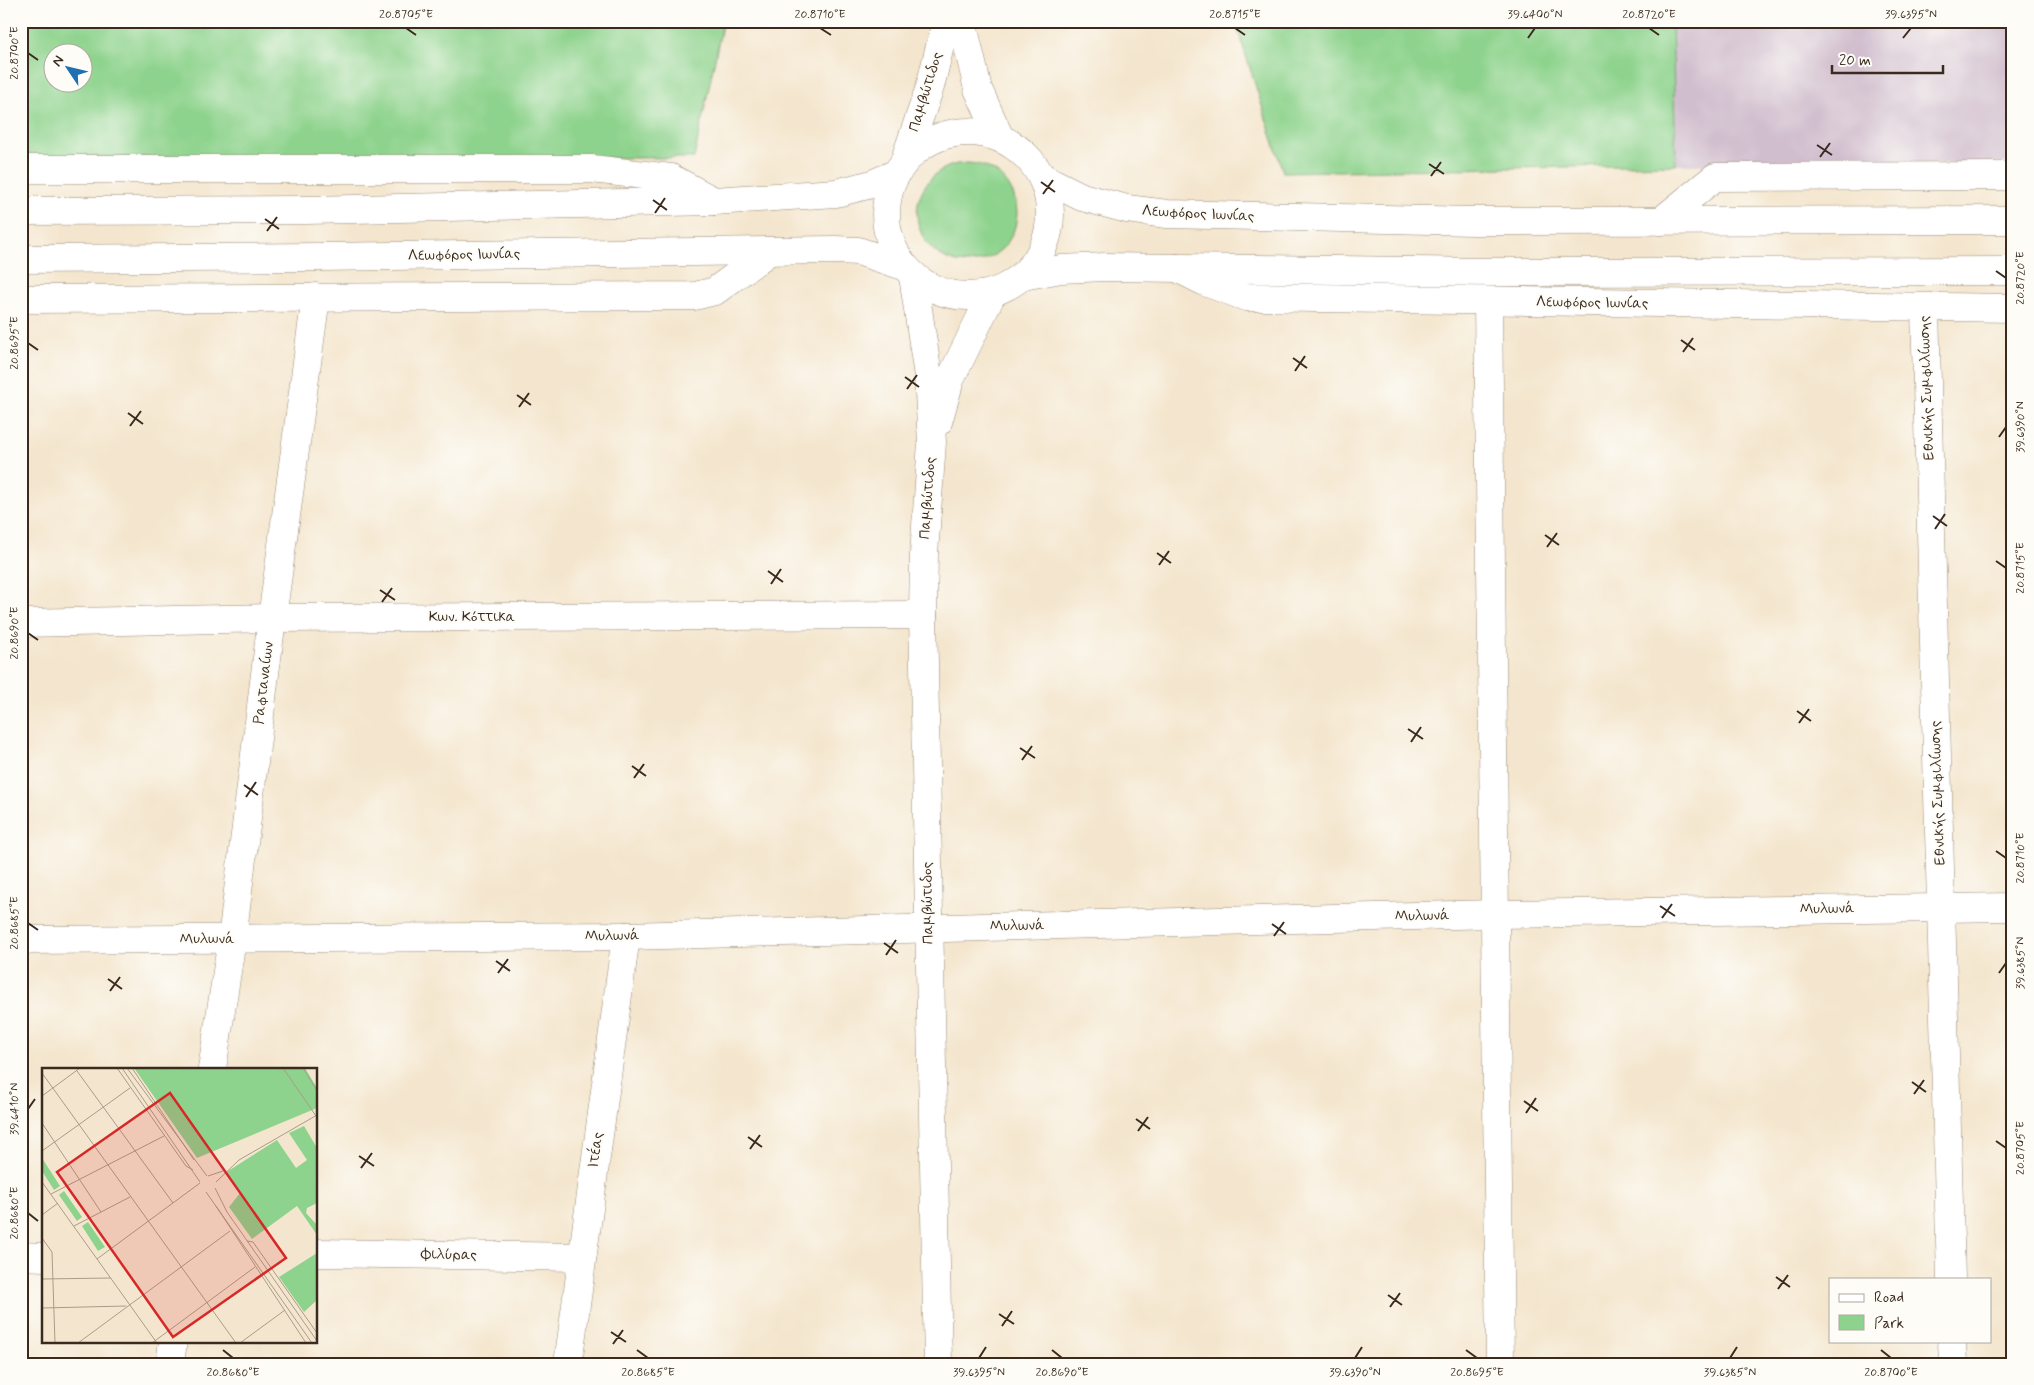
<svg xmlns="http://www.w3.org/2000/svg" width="2034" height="1385" viewBox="0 0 2034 1385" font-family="Mynerve,sans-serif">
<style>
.industrial{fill:#d0bdcd}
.green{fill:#8ed38d;stroke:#647e56;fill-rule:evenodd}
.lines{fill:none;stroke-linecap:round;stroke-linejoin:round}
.minor-casing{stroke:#988876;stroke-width:29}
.tertiary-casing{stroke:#988876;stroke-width:29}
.minor{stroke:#fff;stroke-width:28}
.tertiary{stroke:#fff;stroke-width:28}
.ticks{fill:none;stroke:#3b2a1e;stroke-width:2}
.labels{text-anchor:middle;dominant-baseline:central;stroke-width:4;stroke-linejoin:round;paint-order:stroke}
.street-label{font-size:15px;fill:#3b2a1e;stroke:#fdfcf7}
.inset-road{fill:none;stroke:#aa9b88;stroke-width:1}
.view{fill:#d62828;fill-opacity:0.15;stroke:#d62828;stroke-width:2.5}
.inset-edge{fill:none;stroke:#3b2a1e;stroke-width:2.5}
.neatline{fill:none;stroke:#3b2a1e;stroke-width:2}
.ticks-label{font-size:12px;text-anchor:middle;fill:#3b2a1e}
</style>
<rect width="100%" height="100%" fill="#fdfcf7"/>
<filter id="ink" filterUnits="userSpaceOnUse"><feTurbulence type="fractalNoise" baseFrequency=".02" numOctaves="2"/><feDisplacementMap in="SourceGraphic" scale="10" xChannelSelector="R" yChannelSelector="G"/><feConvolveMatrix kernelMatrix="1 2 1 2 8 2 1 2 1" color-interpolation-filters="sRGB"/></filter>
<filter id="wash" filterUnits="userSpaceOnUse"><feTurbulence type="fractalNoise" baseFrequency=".0096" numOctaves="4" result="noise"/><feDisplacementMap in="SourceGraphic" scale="20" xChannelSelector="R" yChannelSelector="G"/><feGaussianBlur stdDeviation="1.12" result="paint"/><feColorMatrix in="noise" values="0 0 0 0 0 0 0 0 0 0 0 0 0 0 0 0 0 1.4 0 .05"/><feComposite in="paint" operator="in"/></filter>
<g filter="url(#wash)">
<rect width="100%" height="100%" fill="#f4e6ce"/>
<path class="industrial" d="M1672,21H2013V163L1676,165Z"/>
<g class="green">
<path d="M21,21H723L694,158L21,157ZM52,52H82V82H52Z"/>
<path d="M1235,21H1672L1676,165L1283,172Z"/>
<circle cx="967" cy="213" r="50"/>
</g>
</g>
<g filter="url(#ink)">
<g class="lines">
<defs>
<g id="minor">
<path d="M962,21L978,89L1000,138"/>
<path d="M904,162L930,87L946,21"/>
<path d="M21,169H592L671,178L714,201"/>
<path d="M1661,221L1715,177L2013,176"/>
<path d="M1177,268L1205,282L1246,297L2013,308"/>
<path d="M21,299L695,296L715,291L768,252"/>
<path d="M1488,301L1500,1364"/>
<path d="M1925,308L1951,1279"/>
<path d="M21,623L272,618L923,615"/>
<path d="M21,940L626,936L1495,914L2013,907"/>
<path d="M212,1069L232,939L272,618L316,297"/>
<path d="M316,1253L582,1257"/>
<path d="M21,1256L44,1257"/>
<path d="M1952,1341L1953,1364"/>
<path d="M170,1364L173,1341"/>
<path d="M568,1364L626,936"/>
</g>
<g id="tertiary">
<circle cx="968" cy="214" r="82"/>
<path d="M1042,177L1082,197L1127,209L1167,214L1474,221L2013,220"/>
<path d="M21,211L307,210L714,201L836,193L872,184L897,173"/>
<path d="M21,259L320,257L835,250L858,251L903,266"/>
<path d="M913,276L928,376L932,442L924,554L923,615L938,1364"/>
<path d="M1023,276L1061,269L1105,267L1488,272L2013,271"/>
<path d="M938,422L950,380L992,294"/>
</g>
</defs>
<use href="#minor" class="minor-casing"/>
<use href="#tertiary" class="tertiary-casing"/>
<use href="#minor" class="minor"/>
<use href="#tertiary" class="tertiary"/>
</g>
</g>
<path class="ticks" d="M406,28L416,35M820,28L831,35M1235,28L1245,35M1649,28L1659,35M1528,38L1535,28M1903,38L1911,28M28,53L38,60M1817,145L1832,155M1820,157L1830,143M1429,164L1444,174M1431,176L1441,162M1041,182L1055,192M1043,194L1053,180M653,200L667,210M655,213L665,198M265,219L279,229M267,231L277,217M1996,271L2006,278M1681,340L1695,350M28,343L38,350M1683,352L1693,338M1293,358L1307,368M1295,371L1305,356M905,377L919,387M907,389L917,375M517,395L531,405M519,407L529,393M128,413L143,424M130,426L141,411M1999,437L2006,427M1933,516L1947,526M1935,529L1945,514M1545,535L1559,545M1547,547L1557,533M1157,553L1171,563M1996,561L2006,568M1159,565L1169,551M768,571L783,582M771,584L781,569M380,590L395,600M382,602L392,588M28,633L38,640M1797,711L1811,721M1799,723L1809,709M1408,729L1423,739M1411,742L1421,727M1020,748L1035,758M1022,760L1032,746M632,766L646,776M634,778L644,764M244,785L258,795M246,797L256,782M1996,851L2006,858M1660,906L1675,916M1662,918L1672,904M28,923L38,930M1272,924L1286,934M1274,936L1284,922M884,943L898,953M886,955L896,940M496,961L510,971M498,973L508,959M1999,973L2006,963M108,979L122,989M110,991L120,977M1912,1082L1926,1092M1914,1094L1924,1080M1524,1101L1538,1111M28,1109L35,1099M1526,1113L1536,1098M1136,1119L1150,1129M1138,1131L1148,1117M748,1137L762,1147M1996,1141L2006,1148M750,1149L760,1135M359,1156L374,1166M361,1168L372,1153M28,1213L38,1221M1776,1277L1790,1287M1778,1289L1788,1275M1388,1295L1402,1305M1390,1307L1400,1293M999,1314L1014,1324M1002,1326L1012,1311M611,1332L626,1342M613,1344L623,1330M223,1350L233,1358M637,1350L648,1358M1052,1350L1062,1358M1466,1350L1477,1358M1881,1350L1891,1358M979,1358L986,1347M1355,1358L1362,1347M1730,1358L1737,1347"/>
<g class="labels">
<g class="street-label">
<text transform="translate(926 92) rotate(-73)">Παμβώτιδος</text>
<text transform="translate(1198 214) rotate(3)">Λεωφόρος Ιωνίας</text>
<text transform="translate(464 255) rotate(-1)">Λεωφόρος Ιωνίας</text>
<text transform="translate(1592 303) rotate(1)">Λεωφόρος Ιωνίας</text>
<text transform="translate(1927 388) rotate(-92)">Εθνικής Συμφιλίωσης</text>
<text transform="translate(928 498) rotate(-86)">Παμβώτιδος</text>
<text x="472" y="617">Κων. Κόττικα</text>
<text transform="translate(264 683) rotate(-83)">Ραφταναίων</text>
<text transform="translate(1938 793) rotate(-92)">Εθνικής Συμφιλίωσης</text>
<text transform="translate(928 903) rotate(-91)">Παμβώτιδος</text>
<text transform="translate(1827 909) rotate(-1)">Μυλωνά</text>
<text transform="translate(1422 916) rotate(-1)">Μυλωνά</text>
<text transform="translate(1017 926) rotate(-1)">Μυλωνά</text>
<text transform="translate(612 936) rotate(-1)">Μυλωνά</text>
<text x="207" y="939">Μυλωνά</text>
<text transform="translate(596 1150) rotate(-82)">Ιτέας</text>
<text transform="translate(449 1255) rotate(1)">Φιλύρας</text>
</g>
</g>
<g transform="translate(42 1068)">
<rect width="275" height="275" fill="#f4e6ce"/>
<path d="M92,0H263L275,20V40L155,90ZM262,58L275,80V135L265,140L264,145L275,157V167L255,138L210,171L187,139L198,125L183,105L235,72L254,100L265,92L247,65ZM0,90L18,118L12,122L0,103ZM22,123L40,149L35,153L17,127ZM46,154L63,179L56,183L40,158ZM275,185V232L262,244L237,209Z" fill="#8ed38d"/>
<path class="inset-road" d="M75,0L144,98L151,102M80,0L158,114M85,0L165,108M90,0L152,92M241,0L274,48M261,0L275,23M35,3L131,135M0,5L194,275M0,28L38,0M0,55L59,144M0,83L88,20M166,108L181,103M0,114L115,275M174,114L197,92L275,47M173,120L185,144L275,273M164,124L270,275M9,126L122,68M174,138L264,275M0,147L16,135M32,158L88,129M0,170L10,184L13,275M205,173L211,174L275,265M55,191L158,115M0,211L69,210M0,240L84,238M36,275L188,163M110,275L213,199M198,275L243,242"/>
<path class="view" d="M128,25L244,190L131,269L15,104Z"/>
<rect width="275" height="275" class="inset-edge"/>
</g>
<rect width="2034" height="1385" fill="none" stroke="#fdfcf7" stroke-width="55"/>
<rect x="1829" y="1278" width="162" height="65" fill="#fdfcf7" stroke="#afa8a0"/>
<rect x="1839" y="1294" width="25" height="8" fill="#ffffff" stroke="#afa8a0"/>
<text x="1874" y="1302" font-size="15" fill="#3b2a1e">Road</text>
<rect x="1839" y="1315" width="25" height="15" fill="#8ed38d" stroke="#afa8a0"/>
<text x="1874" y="1328" font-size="15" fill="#3b2a1e">Park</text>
<g transform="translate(68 68) rotate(305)"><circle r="24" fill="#fdfcf7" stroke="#afa8a0"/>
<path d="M0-4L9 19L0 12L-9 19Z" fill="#1f6fb2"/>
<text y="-8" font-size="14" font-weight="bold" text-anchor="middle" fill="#3b2a1e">N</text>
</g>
<path d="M1832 65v8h111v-8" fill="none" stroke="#3b2a1e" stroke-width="2.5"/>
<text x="1839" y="65" font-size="15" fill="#3b2a1e" stroke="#fdfcf7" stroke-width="4" paint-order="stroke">20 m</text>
<rect x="28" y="28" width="1978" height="1330" class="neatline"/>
<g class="ticks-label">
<text x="406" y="18">20.8705°E</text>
<text x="820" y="18">20.8710°E</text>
<text x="1235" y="18">20.8715°E</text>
<text x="1535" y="18">39.6400°N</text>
<text x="1649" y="18">20.8720°E</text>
<text x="1911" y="18">39.6395°N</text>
<text transform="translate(14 53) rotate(-90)" y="4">20.8700°E</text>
<text transform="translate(2020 278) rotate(-90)" y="4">20.8720°E</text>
<text transform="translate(14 343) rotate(-90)" y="4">20.8695°E</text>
<text transform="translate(2020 427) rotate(-90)" y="4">39.6390°N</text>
<text transform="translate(2020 568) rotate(-90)" y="4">20.8715°E</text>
<text transform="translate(14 633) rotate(-90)" y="4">20.8690°E</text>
<text transform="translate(2020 858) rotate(-90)" y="4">20.8710°E</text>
<text transform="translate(14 923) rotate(-90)" y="4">20.8685°E</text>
<text transform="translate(2020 963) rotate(-90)" y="4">39.6385°N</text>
<text transform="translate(14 1109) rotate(-90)" y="4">39.6410°N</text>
<text transform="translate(2020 1148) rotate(-90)" y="4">20.8705°E</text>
<text transform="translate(14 1213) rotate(-90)" y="4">20.8680°E</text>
<text x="233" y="1376">20.8680°E</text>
<text x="648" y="1376">20.8685°E</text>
<text x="979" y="1376">39.6395°N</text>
<text x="1062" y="1376">20.8690°E</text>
<text x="1355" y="1376">39.6390°N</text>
<text x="1477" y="1376">20.8695°E</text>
<text x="1730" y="1376">39.6385°N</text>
<text x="1891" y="1376">20.8700°E</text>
</g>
</svg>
